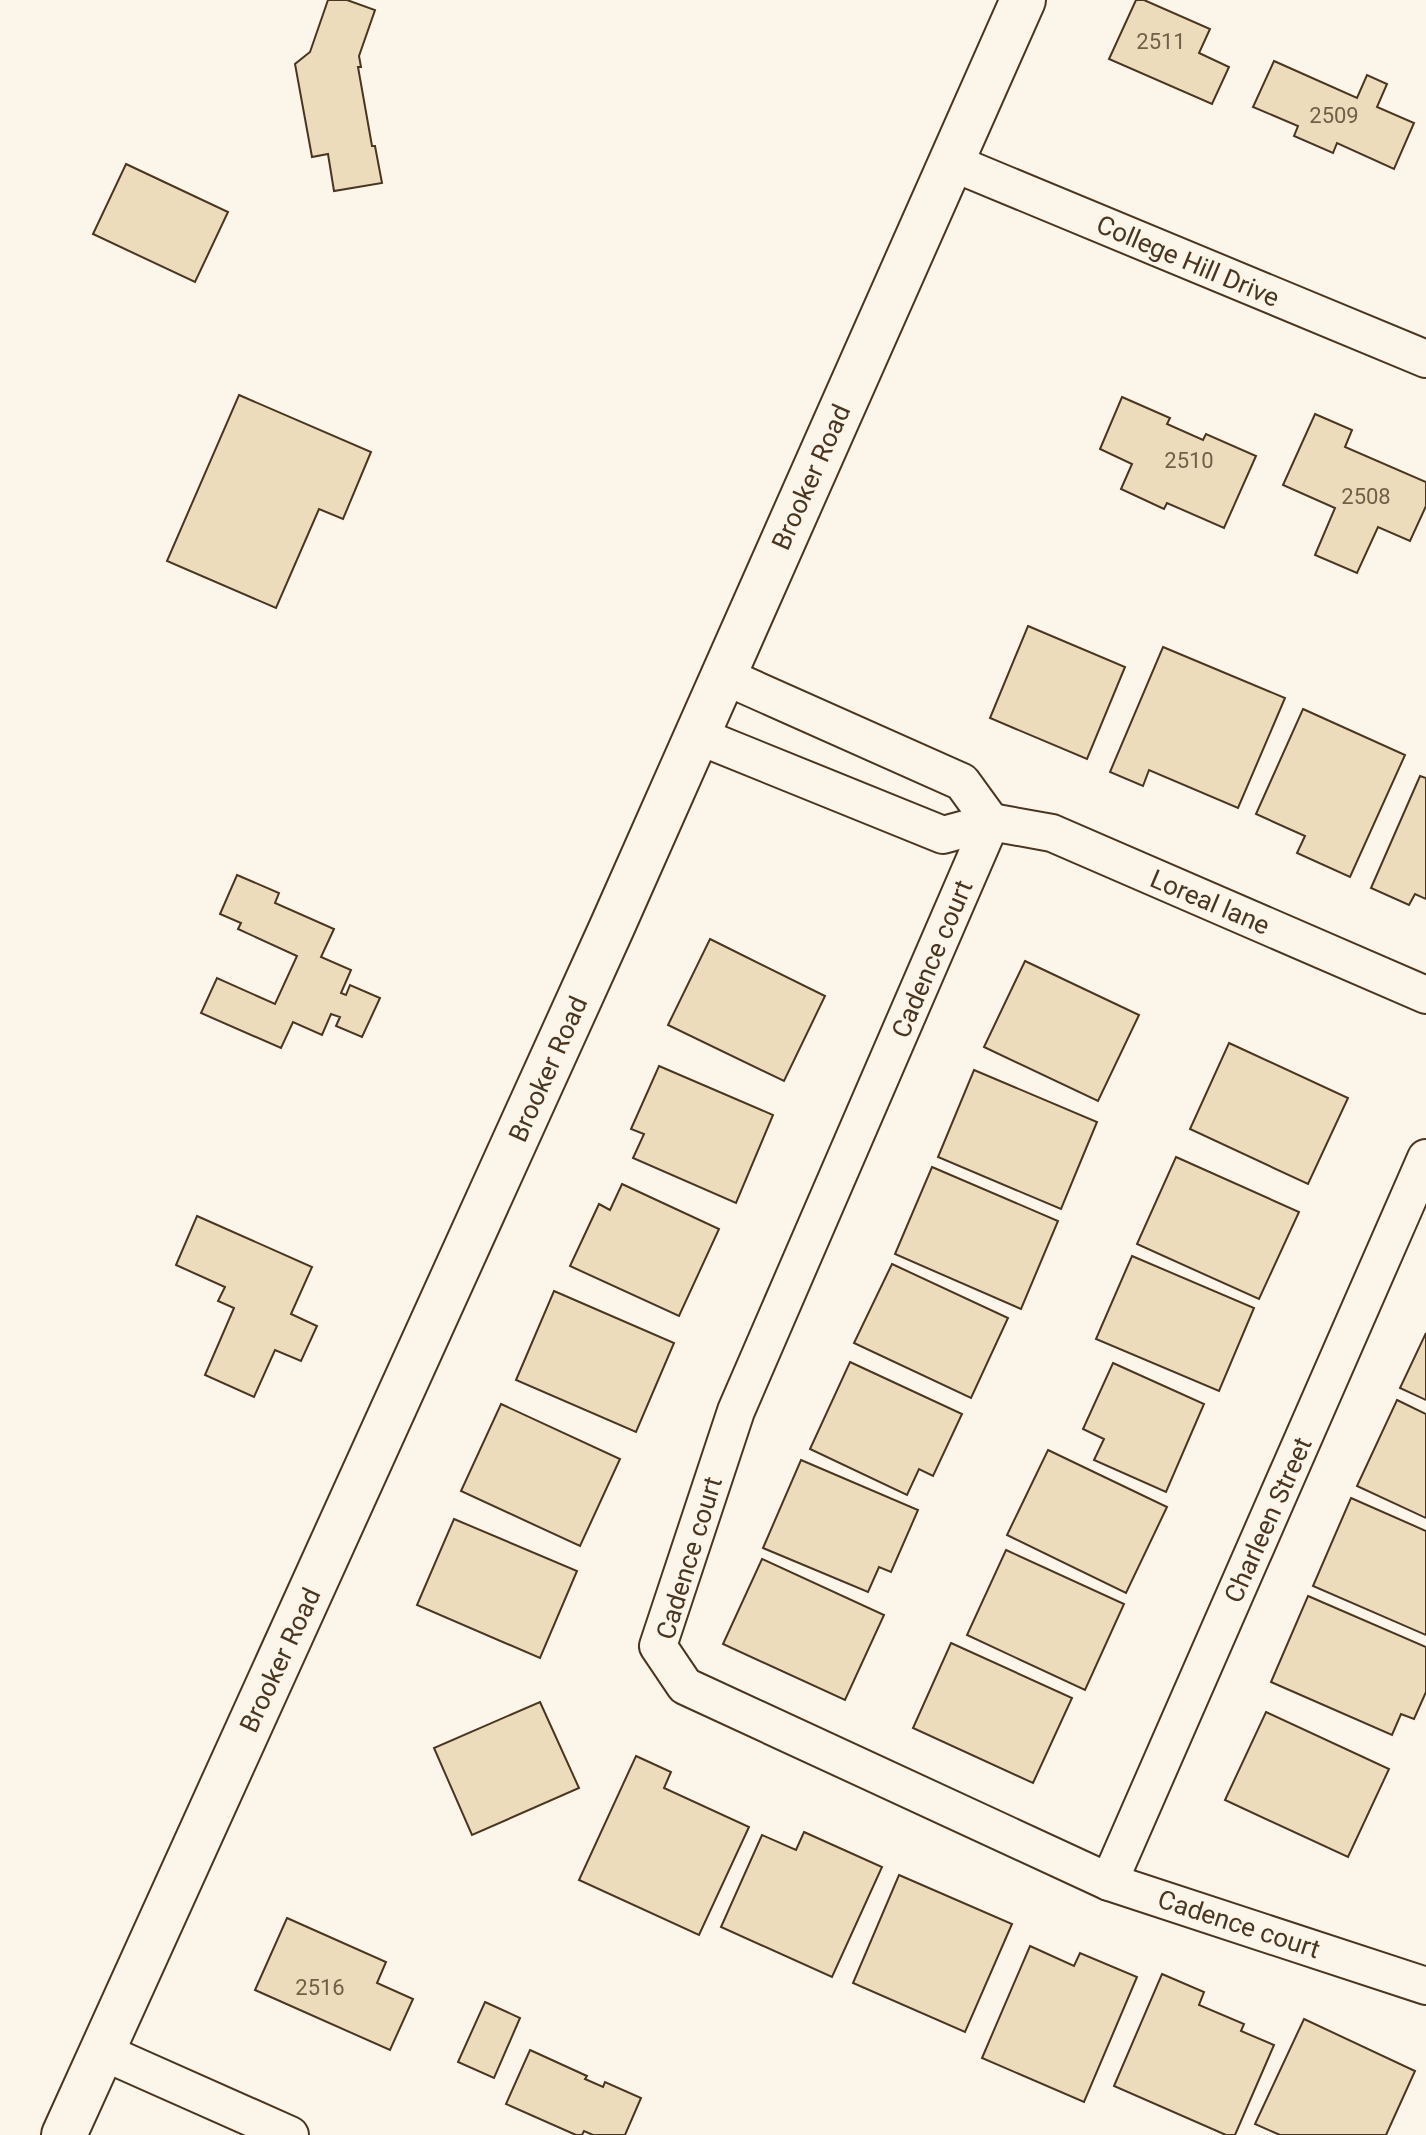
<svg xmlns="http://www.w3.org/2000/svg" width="1426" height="2135" viewBox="0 0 1426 2135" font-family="Roboto,sans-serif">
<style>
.building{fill:#ecdcbc;stroke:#4a3520;stroke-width:2}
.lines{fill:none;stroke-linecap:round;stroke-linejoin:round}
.street-casing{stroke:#4a3520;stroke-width:40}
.secondary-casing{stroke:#4a3520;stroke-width:48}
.street{stroke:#fbf6e9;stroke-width:36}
.secondary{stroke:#fbf6e9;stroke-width:44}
.labels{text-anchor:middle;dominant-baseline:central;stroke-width:6;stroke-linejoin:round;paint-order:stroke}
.number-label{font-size:22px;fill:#725f47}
.street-label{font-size:26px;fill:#4a3520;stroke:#fbf6e9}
</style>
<rect width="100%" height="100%" fill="#fbf6e9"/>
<g class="building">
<path d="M328,0H347L375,10L359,56L361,67H358L372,146H375L382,183L334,191L328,154L312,157L295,64L310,52Z"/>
<path d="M1136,0H1144L1210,29L1199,53L1229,67L1212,104L1109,59Z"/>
<path d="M1274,61L1357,98L1367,75L1387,84L1377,107L1414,123L1394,169L1337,143L1333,153L1294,136L1298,126L1253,107Z"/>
<path d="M126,164L228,212L195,282L93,234Z"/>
<path d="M239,395L371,452L343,519L319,509L276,608L167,561Z"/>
<path d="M1122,397L1170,418L1167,424L1203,440L1206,434L1256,456L1224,528L1167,503L1164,509L1121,489L1132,464L1100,449Z"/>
<path d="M1315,414L1352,430L1345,447L1426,482V506L1410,541L1378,527L1357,573L1315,555L1335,508L1283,485Z"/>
<path d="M1028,626L1125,667L1087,759L990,718Z"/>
<path d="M1163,647L1285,698L1238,808L1149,770L1143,786L1110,772Z"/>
<path d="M1303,709L1405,755L1350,877L1297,853L1305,836L1256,814Z"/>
<path d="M1420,776L1426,778V899L1415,894L1409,905L1371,888Z"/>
<path d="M237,875L279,893L275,903L334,929L321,957L351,970L341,993L346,995L350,985L380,998L362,1037L336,1026L340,1017L331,1014L322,1035L293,1022L281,1048L201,1013L217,978L275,1004L297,956L238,929L241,923L220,914Z"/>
<path d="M710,939L825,996L784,1081L668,1025Z"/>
<path d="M1025,961L1139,1015L1098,1101L984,1047Z"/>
<path d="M1229,1043L1348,1098L1308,1184L1190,1129Z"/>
<path d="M659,1066L773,1115L736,1203L633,1158L644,1134L631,1129Z"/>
<path d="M974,1070L1097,1122L1061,1209L938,1157Z"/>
<path d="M1176,1157L1299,1212L1259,1299L1137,1244Z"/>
<path d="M932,1167L1058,1221L1021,1309L895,1254Z"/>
<path d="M622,1184L719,1229L679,1316L570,1266L599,1204L610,1210Z"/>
<path d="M197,1216L312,1267L291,1314L317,1326L301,1361L275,1350L254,1397L205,1375L234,1308L218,1301L225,1287L176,1265Z"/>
<path d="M1132,1256L1254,1308L1219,1391L1096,1339Z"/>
<path d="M892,1264L1008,1318L971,1398L854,1343Z"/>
<path d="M554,1291L674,1343L636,1432L516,1380Z"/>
<path d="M1426,1333V1400L1400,1388Z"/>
<path d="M850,1362L962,1414L933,1476L919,1469L907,1495L810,1449Z"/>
<path d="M1113,1363L1204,1404L1166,1492L1094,1460L1104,1439L1083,1429Z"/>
<path d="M1397,1400L1426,1414V1518L1357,1486Z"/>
<path d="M501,1404L620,1459L580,1546L461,1491Z"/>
<path d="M1048,1450L1167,1507L1126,1593L1007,1535Z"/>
<path d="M801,1460L918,1510L891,1572L879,1567L868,1592L763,1548Z"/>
<path d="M1351,1498L1426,1531V1635L1313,1586Z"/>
<path d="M454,1519L577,1571L540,1658L417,1605Z"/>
<path d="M1006,1550L1124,1604L1085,1690L967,1635Z"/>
<path d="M762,1559L884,1615L845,1700L723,1644Z"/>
<path d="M1308,1596L1426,1647V1692L1414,1719L1401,1714L1392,1735L1271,1682Z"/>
<path d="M951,1643L1072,1698L1033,1783L913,1728Z"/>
<path d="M540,1702L579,1788L472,1835L434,1748Z"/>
<path d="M1266,1712L1389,1769L1348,1857L1225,1800Z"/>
<path d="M636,1756L671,1772L664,1788L749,1827L699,1935L579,1880Z"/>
<path d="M804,1832L882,1867L832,1977L721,1927L762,1835L796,1850Z"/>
<path d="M899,1875L1012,1924L965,2032L853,1983Z"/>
<path d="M287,1918L386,1962L377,1983L413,1999L390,2050L255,1990Z"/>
<path d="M1030,1946L1074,1966L1080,1953L1137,1977L1084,2102L982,2058Z"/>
<path d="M1162,1974L1204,1992L1199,2005L1244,2024L1241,2031L1274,2045L1235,2135H1226L1114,2086Z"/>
<path d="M485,2002L520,2018L494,2078L458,2062Z"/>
<path d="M1304,2019L1415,2071L1386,2135H1280L1255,2124Z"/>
<path d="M530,2050L587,2076L585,2079L603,2087L605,2082L641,2098L625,2135H593L584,2131L582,2135H576L506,2104Z"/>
</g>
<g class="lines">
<defs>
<g id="street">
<path d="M951,162L1426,359"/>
<path d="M722,675L962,782L991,822"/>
<path d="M696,735L943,835L991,822L1052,833L1426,995"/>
<path d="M991,822L736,1411L658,1646L685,1686L1109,1882L1426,1986"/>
<path d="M1109,1882L1426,1158"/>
<path d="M101,2051L290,2135"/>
</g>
<path id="secondary" d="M64,2135L612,927L1023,0"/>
</defs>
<use href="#street" class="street-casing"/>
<use href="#secondary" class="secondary-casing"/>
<use href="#street" class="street"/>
<use href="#secondary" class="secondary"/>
</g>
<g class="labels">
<g class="number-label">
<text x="1161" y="41">2511</text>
<text x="1334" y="115">2509</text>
<text x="1189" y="460">2510</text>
<text x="1366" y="496">2508</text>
<text x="320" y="1987">2516</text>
</g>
<g class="street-label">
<text transform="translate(1188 261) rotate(23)">College Hill Drive</text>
<text transform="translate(811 477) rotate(-66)">Brooker Road</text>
<text transform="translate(1210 902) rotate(23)">Loreal lane</text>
<text transform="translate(932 959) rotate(-67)">Cadence court</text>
<text transform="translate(548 1069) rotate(-66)">Brooker Road</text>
<text transform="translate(1268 1520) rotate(-66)">Charleen Street</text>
<text transform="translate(689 1558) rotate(-73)">Cadence court</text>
<text transform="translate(280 1660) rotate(-65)">Brooker Road</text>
<text transform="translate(1239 1924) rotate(18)">Cadence court</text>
</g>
</g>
</svg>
